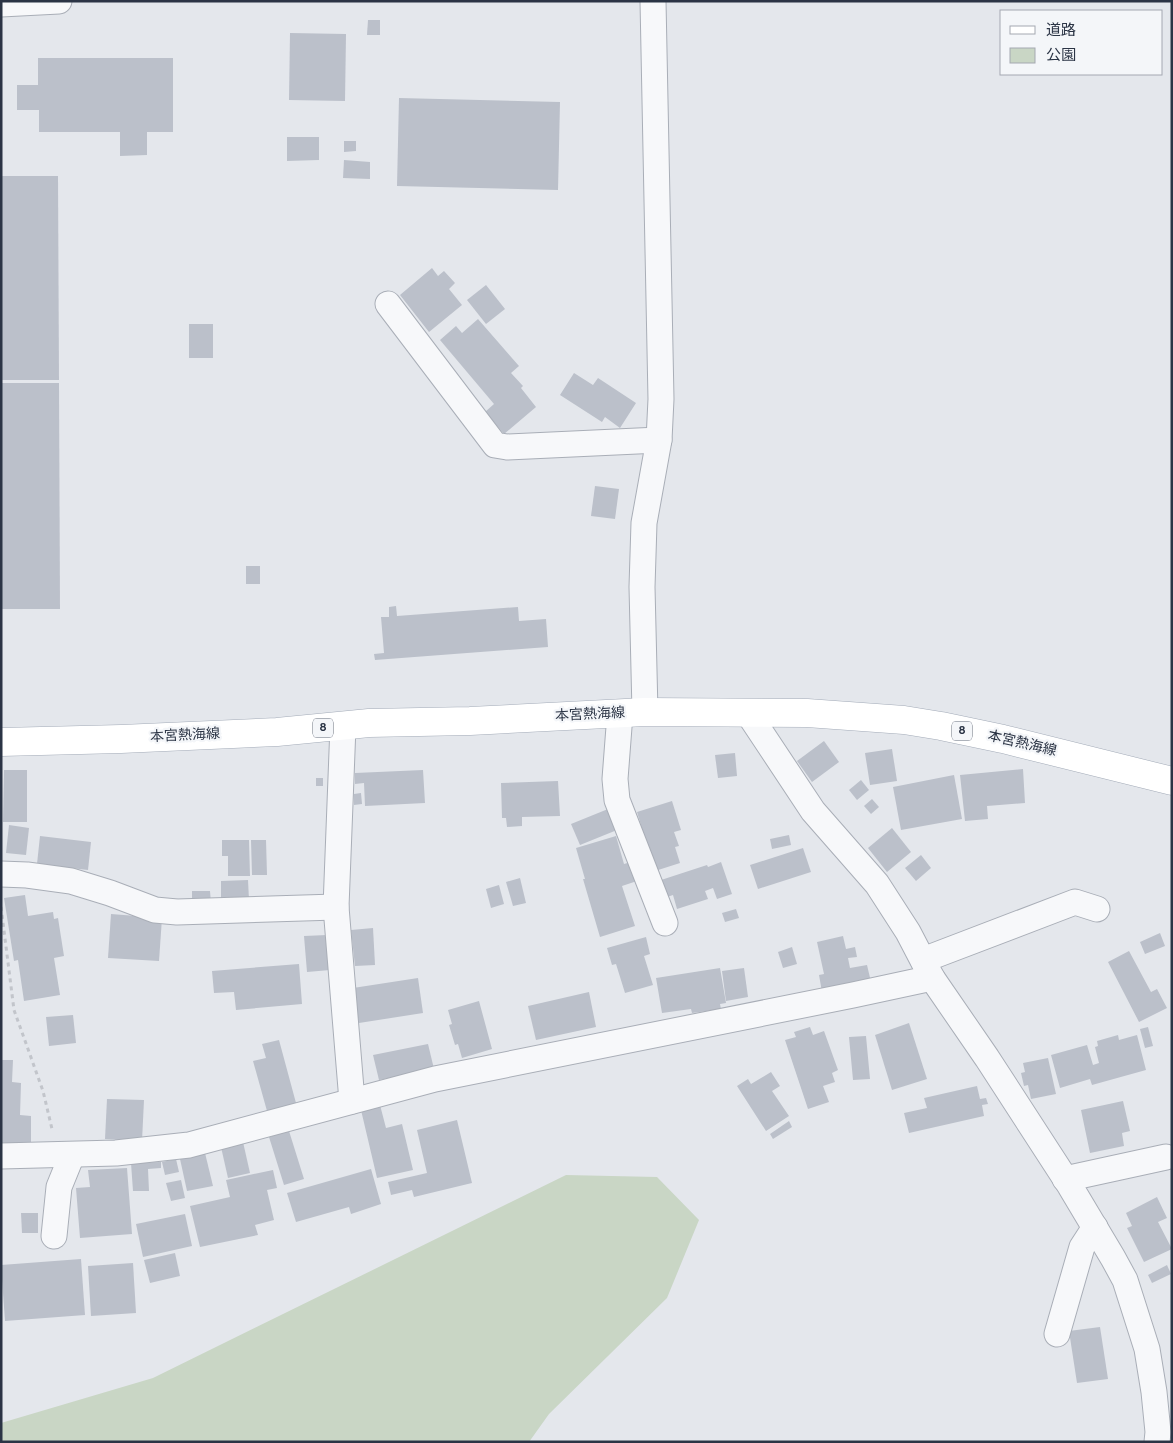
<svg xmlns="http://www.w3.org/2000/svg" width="1173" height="1443" viewBox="0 0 1173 1443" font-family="Overpass,'Noto Sans JP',sans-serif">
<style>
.green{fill:#c9d6c5}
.building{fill:#bbc0ca}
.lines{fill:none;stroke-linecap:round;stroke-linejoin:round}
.minor-casing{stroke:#a9aeb7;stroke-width:27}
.major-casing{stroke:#a3abb8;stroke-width:29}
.path{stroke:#c2c5cb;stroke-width:3;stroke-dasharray:4 4;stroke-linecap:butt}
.minor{stroke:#f7f8fa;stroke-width:25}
.major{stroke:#fff;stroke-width:28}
.labels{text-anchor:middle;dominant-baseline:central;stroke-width:4.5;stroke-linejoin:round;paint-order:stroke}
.shield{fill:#f4f6f9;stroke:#676e7b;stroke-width:1}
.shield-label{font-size:12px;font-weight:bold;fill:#2b3445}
.street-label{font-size:14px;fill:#2b3445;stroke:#f4f6f9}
</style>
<rect width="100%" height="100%" fill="#e4e7ec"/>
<path class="green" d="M566,1175L657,1177L699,1220L667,1298L549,1414L529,1442H1V1423L153,1378Z"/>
<g class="building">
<path d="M368,20H380V35H367Z"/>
<path d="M290,33L346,34L345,101L289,100Z"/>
<path d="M38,58H173V132H147V155L120,156V132H39V110H17V85H38Z"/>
<path d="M399,98L560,102L558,190L397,186Z"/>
<path d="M287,137H319V160L287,161Z"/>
<path d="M344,141H356V151L344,152Z"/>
<path d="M344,160L370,162V179L343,178Z"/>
<path d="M1,176H58L59,380H1Z"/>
<path d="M432,268L438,276L444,271L455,283L449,289L462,305L429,332L400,295Z"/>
<path d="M486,285L505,309L486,324L467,300Z"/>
<path d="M478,319L519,366L511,373L523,386L521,388L536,407L504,434L485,412L494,404L440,340L456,326L462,333Z"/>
<rect x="189" y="324" width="24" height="34"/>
<path d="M574,373L593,385L598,378L636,403L620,428L605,417L602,422L560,395Z"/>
<path d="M1,383H59L60,609H1Z"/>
<path d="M595,486L619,489L615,519L591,516Z"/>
<rect x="246" y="566" width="14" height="18"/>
<path d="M396,606L397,616L518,607L519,621L546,619L548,647L375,660L374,654L384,653L381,617H389V607Z"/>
<path d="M824,741L839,762L812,782L797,761Z"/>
<path d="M892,749L897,781L870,785L865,753Z"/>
<path d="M735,753L737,776L718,778L715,755Z"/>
<path d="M1023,769L1025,803L987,806L988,819L965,821L960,775Z"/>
<path d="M4,770H27V822H3Z"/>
<path d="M423,770L425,803L365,806L364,783L355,784V773Z"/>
<path d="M954,775L962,819L901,830L893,787Z"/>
<rect x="316" y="778" width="7" height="8"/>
<path d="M861,780L869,790L857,800L849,790Z"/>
<path d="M558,781L560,816L522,817V826L507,827L506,818H502L501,783Z"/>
<path d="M361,793L362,804L354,805V794Z"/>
<path d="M872,799L879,807L871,814L864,806Z"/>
<path d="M672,801L681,830L674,832L679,846L675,847L680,863L655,871L637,812Z"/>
<path d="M608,809L617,830L580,845L571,824Z"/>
<path d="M9,825L29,828L26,855L6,853Z"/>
<path d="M892,828L911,852L887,872L868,848Z"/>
<path d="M789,835L791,845L772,849L770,839Z"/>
<path d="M40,836L91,842L88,870L37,864Z"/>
<path d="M616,836L624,864L631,862L637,881L622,886L635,926L600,937L583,879H585L576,848Z"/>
<path d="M222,840H249L250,876H228V856H222Z"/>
<path d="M251,840H266L267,875H252Z"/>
<path d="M803,848L811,872L758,889L750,865Z"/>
<path d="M921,855L931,868L916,881L905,868Z"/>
<path d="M721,862L732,894L717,899L713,888L705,891L708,899L677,909L673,895L664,898L658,881L707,865L708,867Z"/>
<path d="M520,878L526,903L513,906L506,882Z"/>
<path d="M248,880L249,900L221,901V881Z"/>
<path d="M499,885L504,904L491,908L486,889Z"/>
<path d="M192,891H210L211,903H192Z"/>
<path d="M25,895L28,916L53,912L54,919L58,918L64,956L54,958L60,995L24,1001L18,960L14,961L4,898Z"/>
<path d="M736,909L739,918L725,922L722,913Z"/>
<path d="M111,914L162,918L159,961L108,958Z"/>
<path d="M373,928L375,965L355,966L351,930Z"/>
<path d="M1160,933L1165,946L1145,954L1140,942Z"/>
<path d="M327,935L330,970L307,972L304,936Z"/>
<path d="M843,936L846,949L855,947L857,957L848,958L850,968L867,965L871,982L822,992L819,975L824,974L817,942Z"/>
<path d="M646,937L650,954L644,956L653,985L625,993L616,964L612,965L607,948Z"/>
<path d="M792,947L797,964L783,968L778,952Z"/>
<path d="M1129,951L1151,992L1157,989L1167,1008L1139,1022L1108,962Z"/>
<path d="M299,964L302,1004L236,1010L234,992L214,993L212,971Z"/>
<path d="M720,968L726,1003L720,1004L721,1009L692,1013L691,1009L662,1013L656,978Z"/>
<path d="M744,968L748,997L726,1001L722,971Z"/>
<path d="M418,978L423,1013L359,1023L353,988Z"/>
<path d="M589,992L596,1027L536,1040L528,1006Z"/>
<path d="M479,1001L492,1049L462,1058L458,1044L455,1045L449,1025L452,1024L448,1010Z"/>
<path d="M73,1015L76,1043L49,1046L46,1017Z"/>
<path d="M909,1023L927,1079L892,1090L875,1035Z"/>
<path d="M810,1027L813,1035L824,1031L838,1070L832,1073L835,1082L823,1086L829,1102L808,1109L785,1040L796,1037L794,1032Z"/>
<path d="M1148,1027L1153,1046L1145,1048L1140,1029Z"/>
<path d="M1118,1035L1119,1040L1137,1035L1146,1070L1092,1085L1090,1079L1060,1088L1051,1055L1087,1045L1093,1065L1099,1063L1095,1047L1098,1046L1097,1041Z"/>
<path d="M866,1036L870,1079L853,1080L849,1037Z"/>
<path d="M279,1040L296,1103L267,1111L253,1061L266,1058L262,1044Z"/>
<path d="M428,1044L434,1069L379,1080L373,1055Z"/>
<path d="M1048,1058L1056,1094L1031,1099L1028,1085L1024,1086L1021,1073L1025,1072L1023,1063Z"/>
<path d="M1,1060H13L12,1082L21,1083L20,1115L31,1116V1145L1,1144Z"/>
<path d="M771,1072L780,1086L772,1091L789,1116L766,1131L737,1086L748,1079L751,1084Z"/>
<path d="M977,1086L980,1099L986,1098L988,1104L982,1105L984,1116L909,1133L904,1113L927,1108L924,1098Z"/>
<path d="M107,1099L144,1100L142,1141L105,1139Z"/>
<path d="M1123,1101L1130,1131L1122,1133L1124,1146L1090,1153L1081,1110Z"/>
<path d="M380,1105L386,1128L402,1124L413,1170L377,1178L361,1110Z"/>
<path d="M457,1120L472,1183L414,1197L412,1190L391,1195L388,1182L427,1173L417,1130Z"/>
<path d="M789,1121L792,1127L773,1139L770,1134Z"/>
<path d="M289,1131L304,1179L284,1185L269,1137Z"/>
<path d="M243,1142L250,1173L228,1178L221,1147Z"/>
<path d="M205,1153L213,1186L187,1191L180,1159Z"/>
<path d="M176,1159L179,1172L165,1175L162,1162Z"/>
<path d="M161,1162V1168L148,1169L149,1191H133L131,1163Z"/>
<path d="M127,1168L132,1234L80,1238L76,1188L90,1187L88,1170Z"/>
<path d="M371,1169L381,1204L351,1214L349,1207L296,1222L287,1193Z"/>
<path d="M273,1170L277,1188L267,1190L274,1220L255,1225L258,1235L200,1247L190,1206L230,1197L226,1180Z"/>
<path d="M181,1180L185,1198L171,1201L166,1183Z"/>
<path d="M1157,1197L1167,1218L1158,1222L1172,1249L1144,1262L1127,1228L1132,1226L1126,1213Z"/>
<path d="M21,1213H38V1233H22Z"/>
<path d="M185,1214L192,1246L143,1257L136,1224Z"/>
<path d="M175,1253L180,1276L150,1283L144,1260Z"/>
<path d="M81,1259L85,1315L5,1321L1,1265Z"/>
<path d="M133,1263L136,1313L91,1316L88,1266Z"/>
<path d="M1167,1265L1171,1274L1152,1283L1148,1275Z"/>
<path d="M1100,1327L1108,1379L1077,1383L1069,1331Z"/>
</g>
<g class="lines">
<defs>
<g id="minor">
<path d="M1,4L59,1"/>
<path d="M388,304L495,445L507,447L659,440"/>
<path d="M645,712L642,587L644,523L659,440L661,399L653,1"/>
<path d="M748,713L813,811L877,884L908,932L932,978L987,1058L1070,1186L1113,1258L1125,1280L1147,1349L1154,1392L1158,1432L1157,1442"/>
<path d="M620,714L615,779L617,800L665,923"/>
<path d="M343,726L336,907L352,1101"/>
<path d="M1,874L27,875L71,881L110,893L155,910L177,912L336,907"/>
<path d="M923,960L1075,902L1097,909"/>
<path d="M1,1156L116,1153L189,1145L435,1079L853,995L932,978"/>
<path d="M1065,1179L1166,1157"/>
<path d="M54,1236L59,1187L72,1155"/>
<path d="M1057,1334L1082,1247L1095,1227"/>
</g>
<path id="major" d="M1,742L121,739L277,732L369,723L470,721L645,712L807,713L904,720L941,726L1003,739L1172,781"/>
</defs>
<use href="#minor" class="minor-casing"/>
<use href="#major" class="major-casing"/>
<path class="path" d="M1,907L14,1010L43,1091L52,1129"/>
<use href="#minor" class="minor"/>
<use href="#major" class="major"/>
</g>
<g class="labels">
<g class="shield">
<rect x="313" y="718.5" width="20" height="19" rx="4"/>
<rect x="952" y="721.5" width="20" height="19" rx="4"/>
</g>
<g class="shield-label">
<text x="323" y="728">8</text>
<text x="962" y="731">8</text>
</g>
<g class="street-label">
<text transform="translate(590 715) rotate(-3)">本宮熱海線</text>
<text transform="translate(185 736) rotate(-3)">本宮熱海線</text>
<text transform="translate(1022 744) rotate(13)">本宮熱海線</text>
</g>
</g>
<rect width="1173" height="1443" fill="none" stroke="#2b3445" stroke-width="5"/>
<rect x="1000" y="10" width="162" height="65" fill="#f4f6f9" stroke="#a4a8b1"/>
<rect x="1010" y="26" width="25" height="8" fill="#ffffff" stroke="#a4a8b1"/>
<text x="1046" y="35" font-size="15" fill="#2b3445">道路</text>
<rect x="1010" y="48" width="25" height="15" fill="#c9d6c5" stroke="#a4a8b1"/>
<text x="1046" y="60" font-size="15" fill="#2b3445">公園</text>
</svg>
